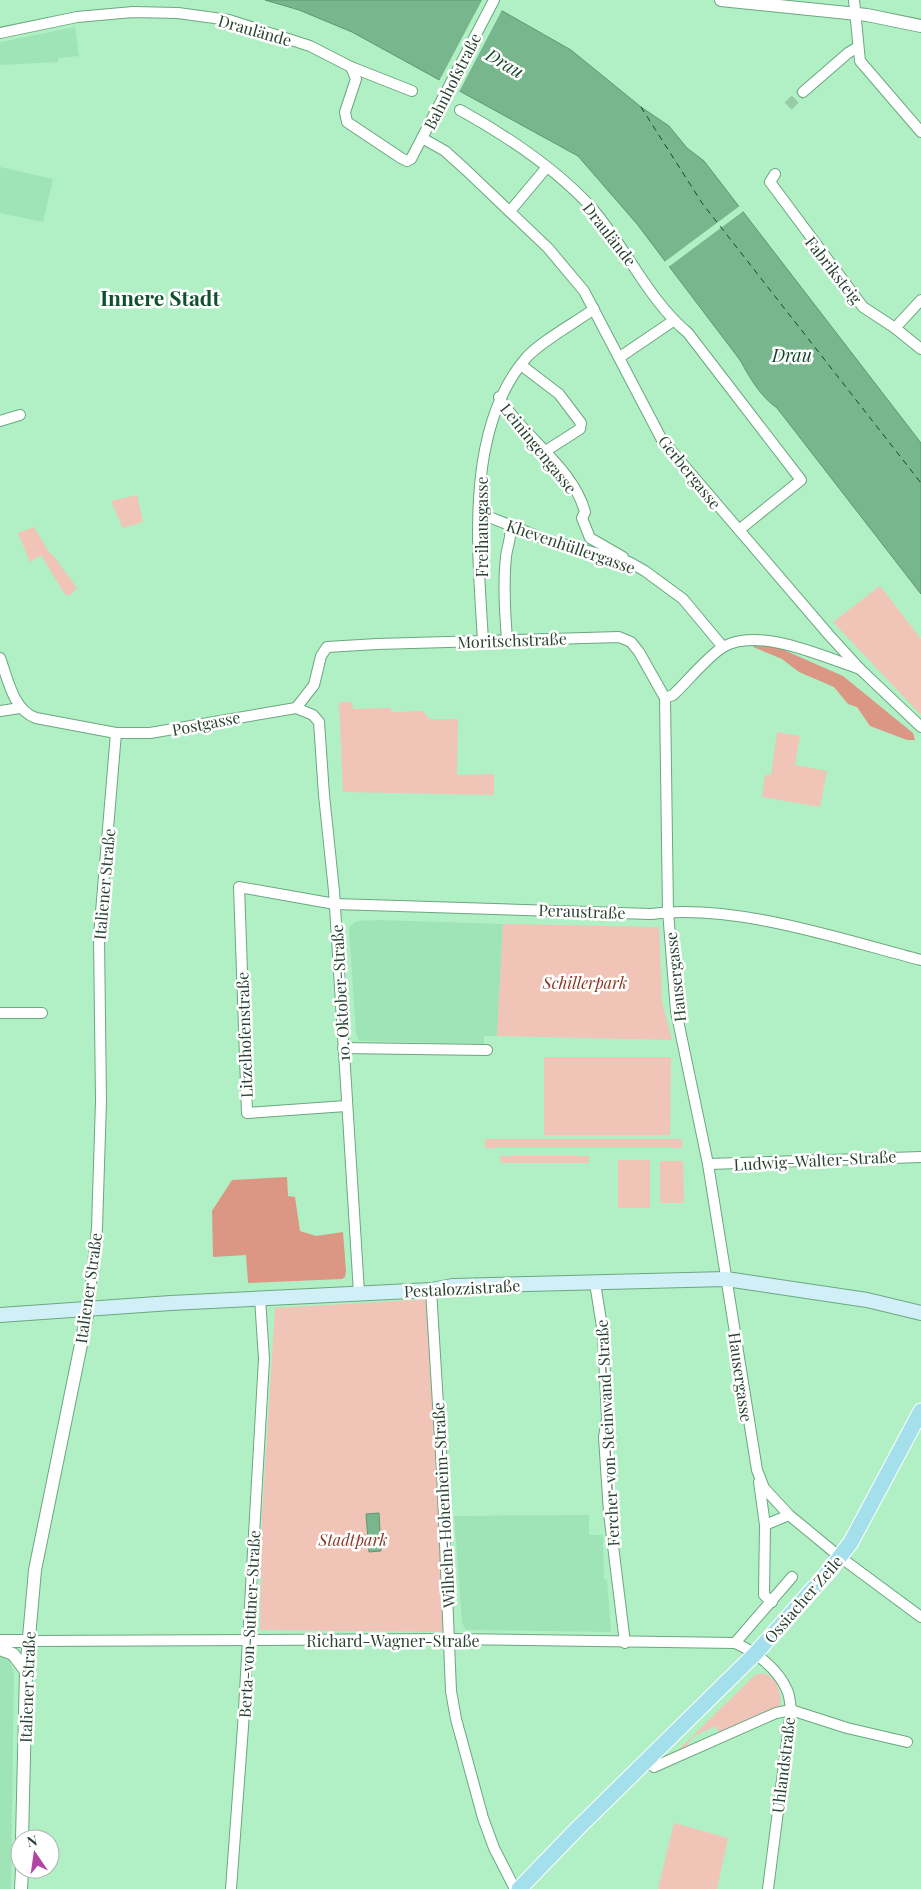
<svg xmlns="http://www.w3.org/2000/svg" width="921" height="1889" viewBox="0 0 921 1889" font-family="'Playfair Display',serif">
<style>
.built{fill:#9fe4b6}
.green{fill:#f1c4b8}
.forest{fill:#dc9684}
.water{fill:#78b78d;stroke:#609472}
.pier{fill:#b1f0c5}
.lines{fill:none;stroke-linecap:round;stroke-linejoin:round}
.ferry{stroke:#16462a;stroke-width:1;stroke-dasharray:6 5;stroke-linecap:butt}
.minor-tunnel{stroke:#96cda8;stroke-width:10;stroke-dasharray:10 5;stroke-linecap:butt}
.minor-casing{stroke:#6ba780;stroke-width:12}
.tertiary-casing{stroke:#6ba780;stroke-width:14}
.secondary-casing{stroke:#6ba780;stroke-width:16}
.primary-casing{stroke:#fff;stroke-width:17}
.minor{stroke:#fff;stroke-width:10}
.tertiary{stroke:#fff;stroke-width:12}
.secondary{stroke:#d1eff6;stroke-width:14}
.primary{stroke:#a4dfec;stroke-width:15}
.labels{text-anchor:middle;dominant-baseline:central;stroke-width:5;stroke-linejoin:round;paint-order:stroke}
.street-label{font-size:16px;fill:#294332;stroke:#fff}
.park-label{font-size:16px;font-style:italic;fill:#873420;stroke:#fff}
.water-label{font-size:18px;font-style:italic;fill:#16462a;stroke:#fff}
.district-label{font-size:21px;font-weight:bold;fill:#10502e;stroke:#fff}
</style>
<rect width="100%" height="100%" fill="#b1f0c5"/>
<g class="built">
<path d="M75,27L79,56L58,58V62L0,65V42Z"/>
<path d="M0,167L53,179L43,222L0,213Z"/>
<path d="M379,920L503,924L497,1036H484V1044L359,1041L356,1034L349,929L350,926L357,921Z"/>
<path d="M589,1515V1535H603L604,1579H607L611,1632L466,1630L462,1623L454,1516Z"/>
<path d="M0,1654L9,1660L14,1673L11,1889H0Z"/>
</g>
<g class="green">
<path d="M137,495L143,522L123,528L111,501Z"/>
<path d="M34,527L50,554H52L77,588L69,596L64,593L41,555L30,562L18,533Z"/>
<path d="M880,586L921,639V715L833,622Z"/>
<path d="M339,702H352L353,709L391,708V712L423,711L429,719H458L457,775L494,774V795L343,792Z"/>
<path d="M777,732L800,736L795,765L827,771L820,807L762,797L765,775H771Z"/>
<path d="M503,924L659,927L662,1002L672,1040L497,1036Z"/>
<path d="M544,1057H671L670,1135H544Z"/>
<rect x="485" y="1139" width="197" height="9"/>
<path d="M500,1156H589V1163H501Z"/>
<rect x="618" y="1160" width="32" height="48"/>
<path d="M660,1161H683L684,1203H660Z"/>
<path d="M432,1299L450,1632L260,1630L262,1516L275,1308Z"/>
<path d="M764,1673C778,1679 782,1694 780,1708L719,1733L716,1726L694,1736L688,1743L690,1748L670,1758L755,1675Z"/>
<path d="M674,1823L728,1838L717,1889H658Z"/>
</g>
<g class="forest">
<path d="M759,642L768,643L843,676L913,733L915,740H907L870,726L857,707L848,704L834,687L799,672L782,659L753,647Z"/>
<path d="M287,1177L288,1196L295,1197L300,1231L316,1236L343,1232L346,1271L345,1277L342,1279L248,1283L246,1255L213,1257L212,1211L232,1180Z"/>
</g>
<g class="water">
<path d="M265,0H483L571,50L641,107L669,126L687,148L704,161L921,443V594L777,408C760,396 750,378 740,360L637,224L578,156L352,32L299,10Z"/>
<path d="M379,1513L381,1551L369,1552L366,1514Z"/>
</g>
<g class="pier">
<path d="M482,0H488L503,8L458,94L438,83Z"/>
<path d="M741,205L745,210L667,268L663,263Z"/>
</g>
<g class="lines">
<path class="ferry" d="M641,107L702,203L921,483"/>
<path class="minor-tunnel" d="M788,106L803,92"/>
<defs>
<g id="minor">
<path d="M854,0L860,61L921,132"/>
<path d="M0,33L77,17L133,12L178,13L229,20L310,46L351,67L412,91"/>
<path d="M351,67L356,79L345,112L347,122L401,158L407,161L411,159L494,0"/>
<path d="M803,92L848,53L858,47"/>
<path d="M460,110C507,136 554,167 591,207C625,246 649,301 688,333L801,480L739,530"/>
<path d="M422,138L445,151L466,170L548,248L584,291L662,440L829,635L860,669L921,727"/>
<path d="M775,174L770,182L863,307L895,328L921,349"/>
<path d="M511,210L547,167"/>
<path d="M895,328L921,300"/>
<path d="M620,357L673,321"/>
<path d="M521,365L559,394L581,423L580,429L544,452"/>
<path d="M499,397C522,436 573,467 585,512L582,518L590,538L623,557"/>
<path d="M0,421L20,415"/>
<path d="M479,513L547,540L629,562L645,571L683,599L723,647"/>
<path d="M507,640C505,613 503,584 506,557C507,546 512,538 510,526"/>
<path d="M483,641C478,552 464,430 526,358C541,341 575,323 594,309"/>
<path d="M0,658C8,679 13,710 36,718L116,733H150L296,708L313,715L319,722L324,795L334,891L359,1293"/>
<path d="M860,669C824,657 758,626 723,647C708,656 687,682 673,695L665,698L668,911L676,1011L708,1164L757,1470L764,1488L789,1515L840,1557L921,1617"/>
<path d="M296,708L314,685L321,656L327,647L377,644L619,637L631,642L639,652L665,698"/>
<path d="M0,711L20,708"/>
<path d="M0,1013H42"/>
<path d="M343,1048L487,1050"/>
<path d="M346,1106L247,1113L239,887L335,904L651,914C734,903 840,939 921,960"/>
<path d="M708,1164L921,1157"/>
<path d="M595,1283L603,1333L607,1419L604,1437L609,1513L625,1643"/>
<path d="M431,1290L442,1470L451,1691L456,1719L483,1818L494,1848L515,1889"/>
<path d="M88,1310L97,1228L101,1101L99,936L116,733"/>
<path d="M759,1482L765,1525L764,1595L772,1602"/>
<path d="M765,1525L789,1515"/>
<path d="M28,1641L450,1639L735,1643C756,1652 778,1669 787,1690C790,1696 790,1704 791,1710L768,1889"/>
<path d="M735,1643L792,1577"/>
<path d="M647,1760L654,1767L776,1713L791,1710L847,1728L907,1742"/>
<path d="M231,1889L243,1727L264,1359L260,1298"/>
</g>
<g id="tertiary">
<path d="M721,0L867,15L921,26"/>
<path d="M0,1641H28"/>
<path d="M0,1649L13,1654L26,1671"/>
<path d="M22,1839L26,1671L35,1570L88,1310"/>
<path d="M21,1889L22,1869"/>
</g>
<path id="secondary" d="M0,1315L171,1303L431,1290L453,1286L726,1279L867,1300L921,1313"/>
<path id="primary" d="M519,1889L578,1828L755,1654L829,1571L851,1542L921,1411"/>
</defs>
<use href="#minor" class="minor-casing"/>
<use href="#tertiary" class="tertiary-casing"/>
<use href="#secondary" class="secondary-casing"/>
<use href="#primary" class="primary-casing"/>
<use href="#minor" class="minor"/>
<use href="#tertiary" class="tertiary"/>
<use href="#secondary" class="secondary"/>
<use href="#primary" class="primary"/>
</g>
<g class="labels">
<g class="street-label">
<text transform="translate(255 30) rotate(16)">Draulände</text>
<text transform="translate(452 81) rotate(-63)">Bahnhofstraße</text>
<text transform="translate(610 234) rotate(52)">Draulände</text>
<text transform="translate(834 270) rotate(52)">Fabriksteig</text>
<text transform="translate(539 448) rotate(51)">Leiningengasse</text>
<text transform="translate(690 472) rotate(51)">Gerbergasse</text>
<text transform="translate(481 527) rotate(-90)">Freihausgasse</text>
<text transform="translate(571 546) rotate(19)">Khevenhüllergasse</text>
<text transform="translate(512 640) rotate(-2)">Moritschstraße</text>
<text transform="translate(206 723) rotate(-11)">Postgasse</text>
<text transform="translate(104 884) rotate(-85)">Italiener Straße</text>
<text transform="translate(582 911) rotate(2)">Peraustraße</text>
<text transform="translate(675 977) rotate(-96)">Hausergasse</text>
<text transform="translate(340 993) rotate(-93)">10. Oktober-Straße</text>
<text transform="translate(244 1035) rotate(-92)">Litzelhofenstraße</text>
<text transform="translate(815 1160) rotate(-3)">Ludwig-Walter-Straße</text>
<text transform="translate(88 1288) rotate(-82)">Italiener Straße</text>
<text transform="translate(462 1288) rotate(-3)">Pestalozzistraße</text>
<text transform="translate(741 1377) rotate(82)">Hausergasse</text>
<text transform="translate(607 1433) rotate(-93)">Fercher-von-Steinwand-Straße</text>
<text transform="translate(443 1505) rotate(-93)">Wilhelm-Hohenheim-Straße</text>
<text transform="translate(803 1599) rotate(-49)">Ossiacher Zeile</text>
<text transform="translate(249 1624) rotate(-87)">Berta-von-Suttner-Straße</text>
<text x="393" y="1640">Richard-Wagner-Straße</text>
<text transform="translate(27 1687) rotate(-88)">Italiener Straße</text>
<text transform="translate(783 1765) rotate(-83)">Uhlandstraße</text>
</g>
<g class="park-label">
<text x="585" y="982">Schillerpark</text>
<text x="353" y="1539">Stadtpark</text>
</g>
<g class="water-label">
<text transform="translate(505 63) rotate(30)">Drau</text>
<text x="792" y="355">Drau</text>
</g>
<g class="district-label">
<text x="160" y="297">Innere Stadt</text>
</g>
</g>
<g transform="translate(35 1854) rotate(347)"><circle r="24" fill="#ffffff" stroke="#a9b4ad"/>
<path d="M0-4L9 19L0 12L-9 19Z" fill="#b344a1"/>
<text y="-8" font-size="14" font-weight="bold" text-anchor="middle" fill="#294332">N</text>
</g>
</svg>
